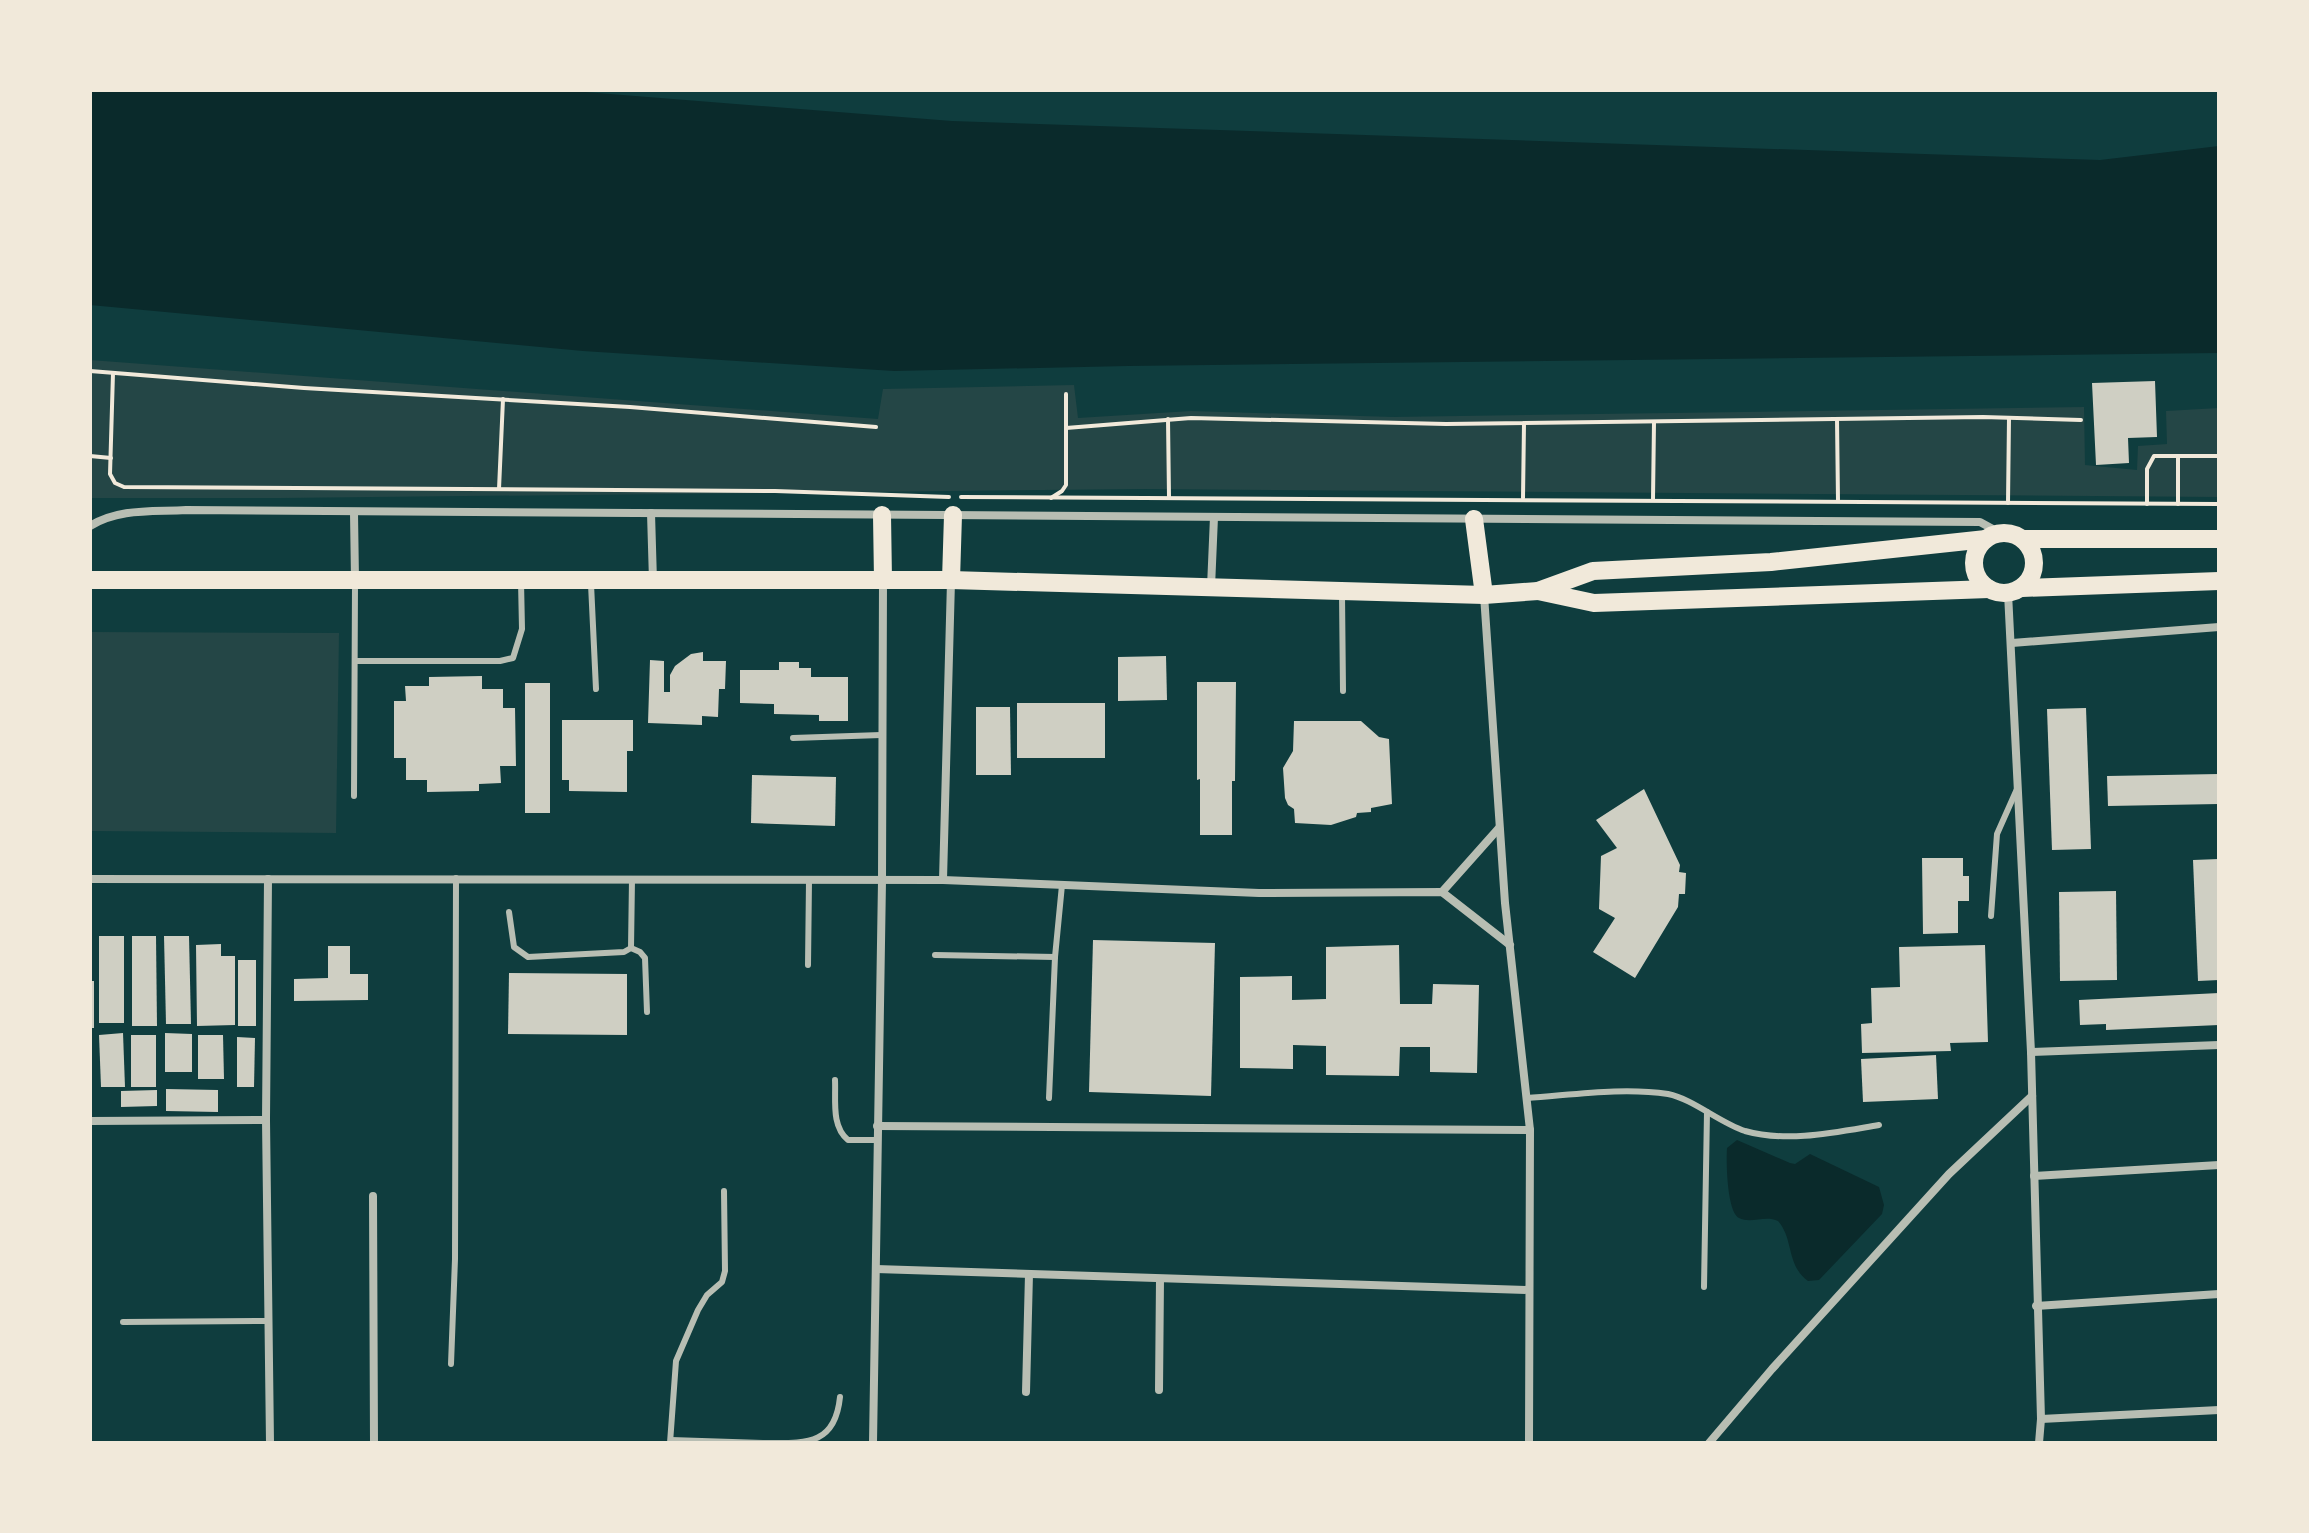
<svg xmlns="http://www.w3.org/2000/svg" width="2309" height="1533" viewBox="0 0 2309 1533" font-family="'Crimson Pro',serif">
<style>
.green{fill:#244646}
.water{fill:#0a2a2b}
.building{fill:#cfcfc3}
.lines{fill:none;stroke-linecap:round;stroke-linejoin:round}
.path{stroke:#f1e9da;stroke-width:4}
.service{stroke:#b8beb3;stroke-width:6}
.minor{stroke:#b8beb3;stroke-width:8}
.primary{stroke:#f1e9da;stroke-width:18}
</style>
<rect width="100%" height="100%" fill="#0f3d3e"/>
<g class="green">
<path d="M90,360L878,419L883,389L1074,385L1078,418L1191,411L1393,417L2084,407L2085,465L2137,470L2138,446L2167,444L2166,411L2219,408V497L1143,489L281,498H90Z"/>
<path d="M90,632L339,633L336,833L90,831Z"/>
</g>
<g class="water">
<path d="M90,90H560L952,121L2100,160L2219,146V353L1128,366L894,371L583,351L90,305Z"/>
<path d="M1737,1140L1790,1163L1795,1164L1810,1154L1879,1187L1884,1205L1882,1214L1819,1280L1808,1281C1786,1265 1794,1239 1778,1221C1765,1215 1751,1224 1739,1218C1727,1212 1726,1162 1727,1148Z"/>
</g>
<g class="building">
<path d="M2155,381L2157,437L2128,438L2129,463L2096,465L2092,383Z"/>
<path d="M703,652V661H726L725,689H719L718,717L702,716V725L648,723L650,660L664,661V692H670V675L675,666L691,654Z"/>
<path d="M1166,656L1167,700L1118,701V657Z"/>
<path d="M779,662H799V668H811V677H848V721H819V715L774,714V704L740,703V670H779Z"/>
<path d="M482,676V689H503V708H515L516,766H500L501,783L479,784V791L427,792V780H406V758H394V701H406L405,686H429V677Z"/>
<path d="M1197,682H1236L1235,781H1232V835H1200V779L1197,780Z"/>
<rect x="525" y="683" width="25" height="130"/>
<rect x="1017" y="703" width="88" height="55"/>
<path d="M976,707H1010L1011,775H976Z"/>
<path d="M2086,708L2091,849L2052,850L2047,709Z"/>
<path d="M562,720H633V751H627V792L569,791V780H562Z"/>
<path d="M1294,721H1361L1379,737L1389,739L1392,804L1371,808V812L1357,813L1356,817L1331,825L1295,823L1294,809L1288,805L1285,798L1283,768L1293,751Z"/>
<path d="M2219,774V804L2108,806L2107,776Z"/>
<path d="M752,775L836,777L835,826L751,823Z"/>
<path d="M1644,789L1680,865L1679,872L1686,873L1685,894H1679L1678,907L1635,978L1593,952L1615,918L1599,909L1601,856L1617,848L1596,820Z"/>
<path d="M1922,858H1963V876H1969V901H1958V933L1923,934Z"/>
<path d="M2219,859V980L2198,981L2193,860Z"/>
<path d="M2116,891L2117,980L2060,981L2059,892Z"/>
<rect x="99" y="936" width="25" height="87"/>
<path d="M132,936H156L157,1026H132Z"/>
<path d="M164,936H189L191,1024H166Z"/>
<path d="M1093,940L1215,943L1211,1096L1089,1092Z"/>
<path d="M221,944V956H235V1025L197,1026L196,945Z"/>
<path d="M1399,945L1400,1004H1432L1433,984L1479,985L1477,1073L1430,1072V1047H1400L1399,1076L1326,1075V1046L1293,1045V1069L1240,1068V977L1292,976V1000L1326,999V947Z"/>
<path d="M1985,945L1988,1042L1950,1043L1951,1051L1862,1053L1861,1024L1872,1023L1871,988L1900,987L1899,947Z"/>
<path d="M328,946H350V974H368V1000L294,1001V979L328,978Z"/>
<rect x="238" y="960" width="18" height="66"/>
<path d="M509,973L627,974V1035L508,1034Z"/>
<rect x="90" y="981" width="4" height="47"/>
<path d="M2219,993V1025L2106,1030V1024L2080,1025L2079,1000Z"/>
<path d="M123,1033L125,1087H101L99,1035Z"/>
<path d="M165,1033L192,1034V1072H165Z"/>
<rect x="131" y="1035" width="25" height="52"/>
<path d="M198,1035H223L224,1079H198Z"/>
<path d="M237,1037L255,1038L254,1087H237Z"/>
<path d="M1936,1055L1938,1099L1863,1102L1861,1059Z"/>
<path d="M166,1089L218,1090V1112L166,1111Z"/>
<path d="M157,1090V1106L121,1107V1091Z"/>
</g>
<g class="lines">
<g class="path">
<path d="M90,371L304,388L630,407L876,427"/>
<path d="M113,373L110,474L115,483L124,487L775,491L949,497"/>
<path d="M1168,419L1169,497"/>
<path d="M1837,419L1838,501"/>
<path d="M1066,428L1191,418L1446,424L1983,417L2081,420"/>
<path d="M90,456L111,458"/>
<path d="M2178,457V504"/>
<path d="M499,489L503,399"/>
<path d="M961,497L2219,504"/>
<path d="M1051,498L1062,491L1066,485V394"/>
<path d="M1523,498L1524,423"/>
<path d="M1653,499L1654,422"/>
<path d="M2008,503L2009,418"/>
<path d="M2147,504V469L2154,456H2219"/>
</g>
<g class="service">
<path d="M591,584L596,689"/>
<path d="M1342,595L1343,691"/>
<path d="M355,661H500L513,658L522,629L521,581"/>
<path d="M793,738L881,735"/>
<path d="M354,796L355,584"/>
<path d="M509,912L514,947L528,957L624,952L631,948L632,879"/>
<path d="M1991,916L1997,834L2017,789"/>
<path d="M631,948L640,952L645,958L647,1012"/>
<path d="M935,955L1055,957"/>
<path d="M808,965L809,881"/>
<path d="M835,1080C836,1100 831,1126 848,1140H877"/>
<path d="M1049,1098L1055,957L1062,885"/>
<path d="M1527,1098C1572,1095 1622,1087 1668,1094C1693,1099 1720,1123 1745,1131C1788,1143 1837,1132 1879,1125"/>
<path d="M1704,1287L1707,1112"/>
<path d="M123,1322L268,1321"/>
<path d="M451,1364L455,1259L456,878"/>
<path d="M671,1440L763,1443"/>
<path d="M670,1443L676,1361L698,1310L707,1295L722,1282L725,1271L724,1191"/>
<path d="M763,1443C804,1443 835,1447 840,1397"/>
</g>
<g class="minor">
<path d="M354,513L355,580"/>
<path d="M651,513L653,581"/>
<path d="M90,526C119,508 153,512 186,510L1980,522L2000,533"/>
<path d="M1211,587L1214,517"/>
<path d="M2008,593L2031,1052L2041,1419L2039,1443"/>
<path d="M1484,595L1505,903L1530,1130L1529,1443"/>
<path d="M2012,643L2219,627"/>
<path d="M90,879L943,880L1259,893L1442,892L1510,945"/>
<path d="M268,879L266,1120L270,1443"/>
<path d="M943,880L951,581"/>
<path d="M1442,892L1499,828"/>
<path d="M2031,1052L2219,1045"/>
<path d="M90,1121L266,1120"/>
<path d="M877,1126L1530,1130"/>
<path d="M2034,1176L2219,1165"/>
<path d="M373,1196L374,1443"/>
<path d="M876,1269L1529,1290"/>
<path d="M2036,1306L2219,1294"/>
<path d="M1159,1390L1160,1279"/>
<path d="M1026,1392L1029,1274"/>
<path d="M2041,1419L2219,1410"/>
<path d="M873,1443L882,881L883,580"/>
<path d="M1709,1443L1772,1369L1949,1174L2032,1096"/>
</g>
<g class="primary">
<path d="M882,515L883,580"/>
<path d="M1474,519L1484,595"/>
<circle cx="2004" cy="563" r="30"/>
<path d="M2023,539H2219"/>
<path d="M90,580H951L1484,595L1538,591L1593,571L1771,562L1986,539"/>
<path d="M951,580L953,515"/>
<path d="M2022,588L2219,581"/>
<path d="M1538,591L1594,603L1989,589"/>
</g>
</g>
<rect width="2309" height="1533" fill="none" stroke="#f1e9da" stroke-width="184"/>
</svg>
